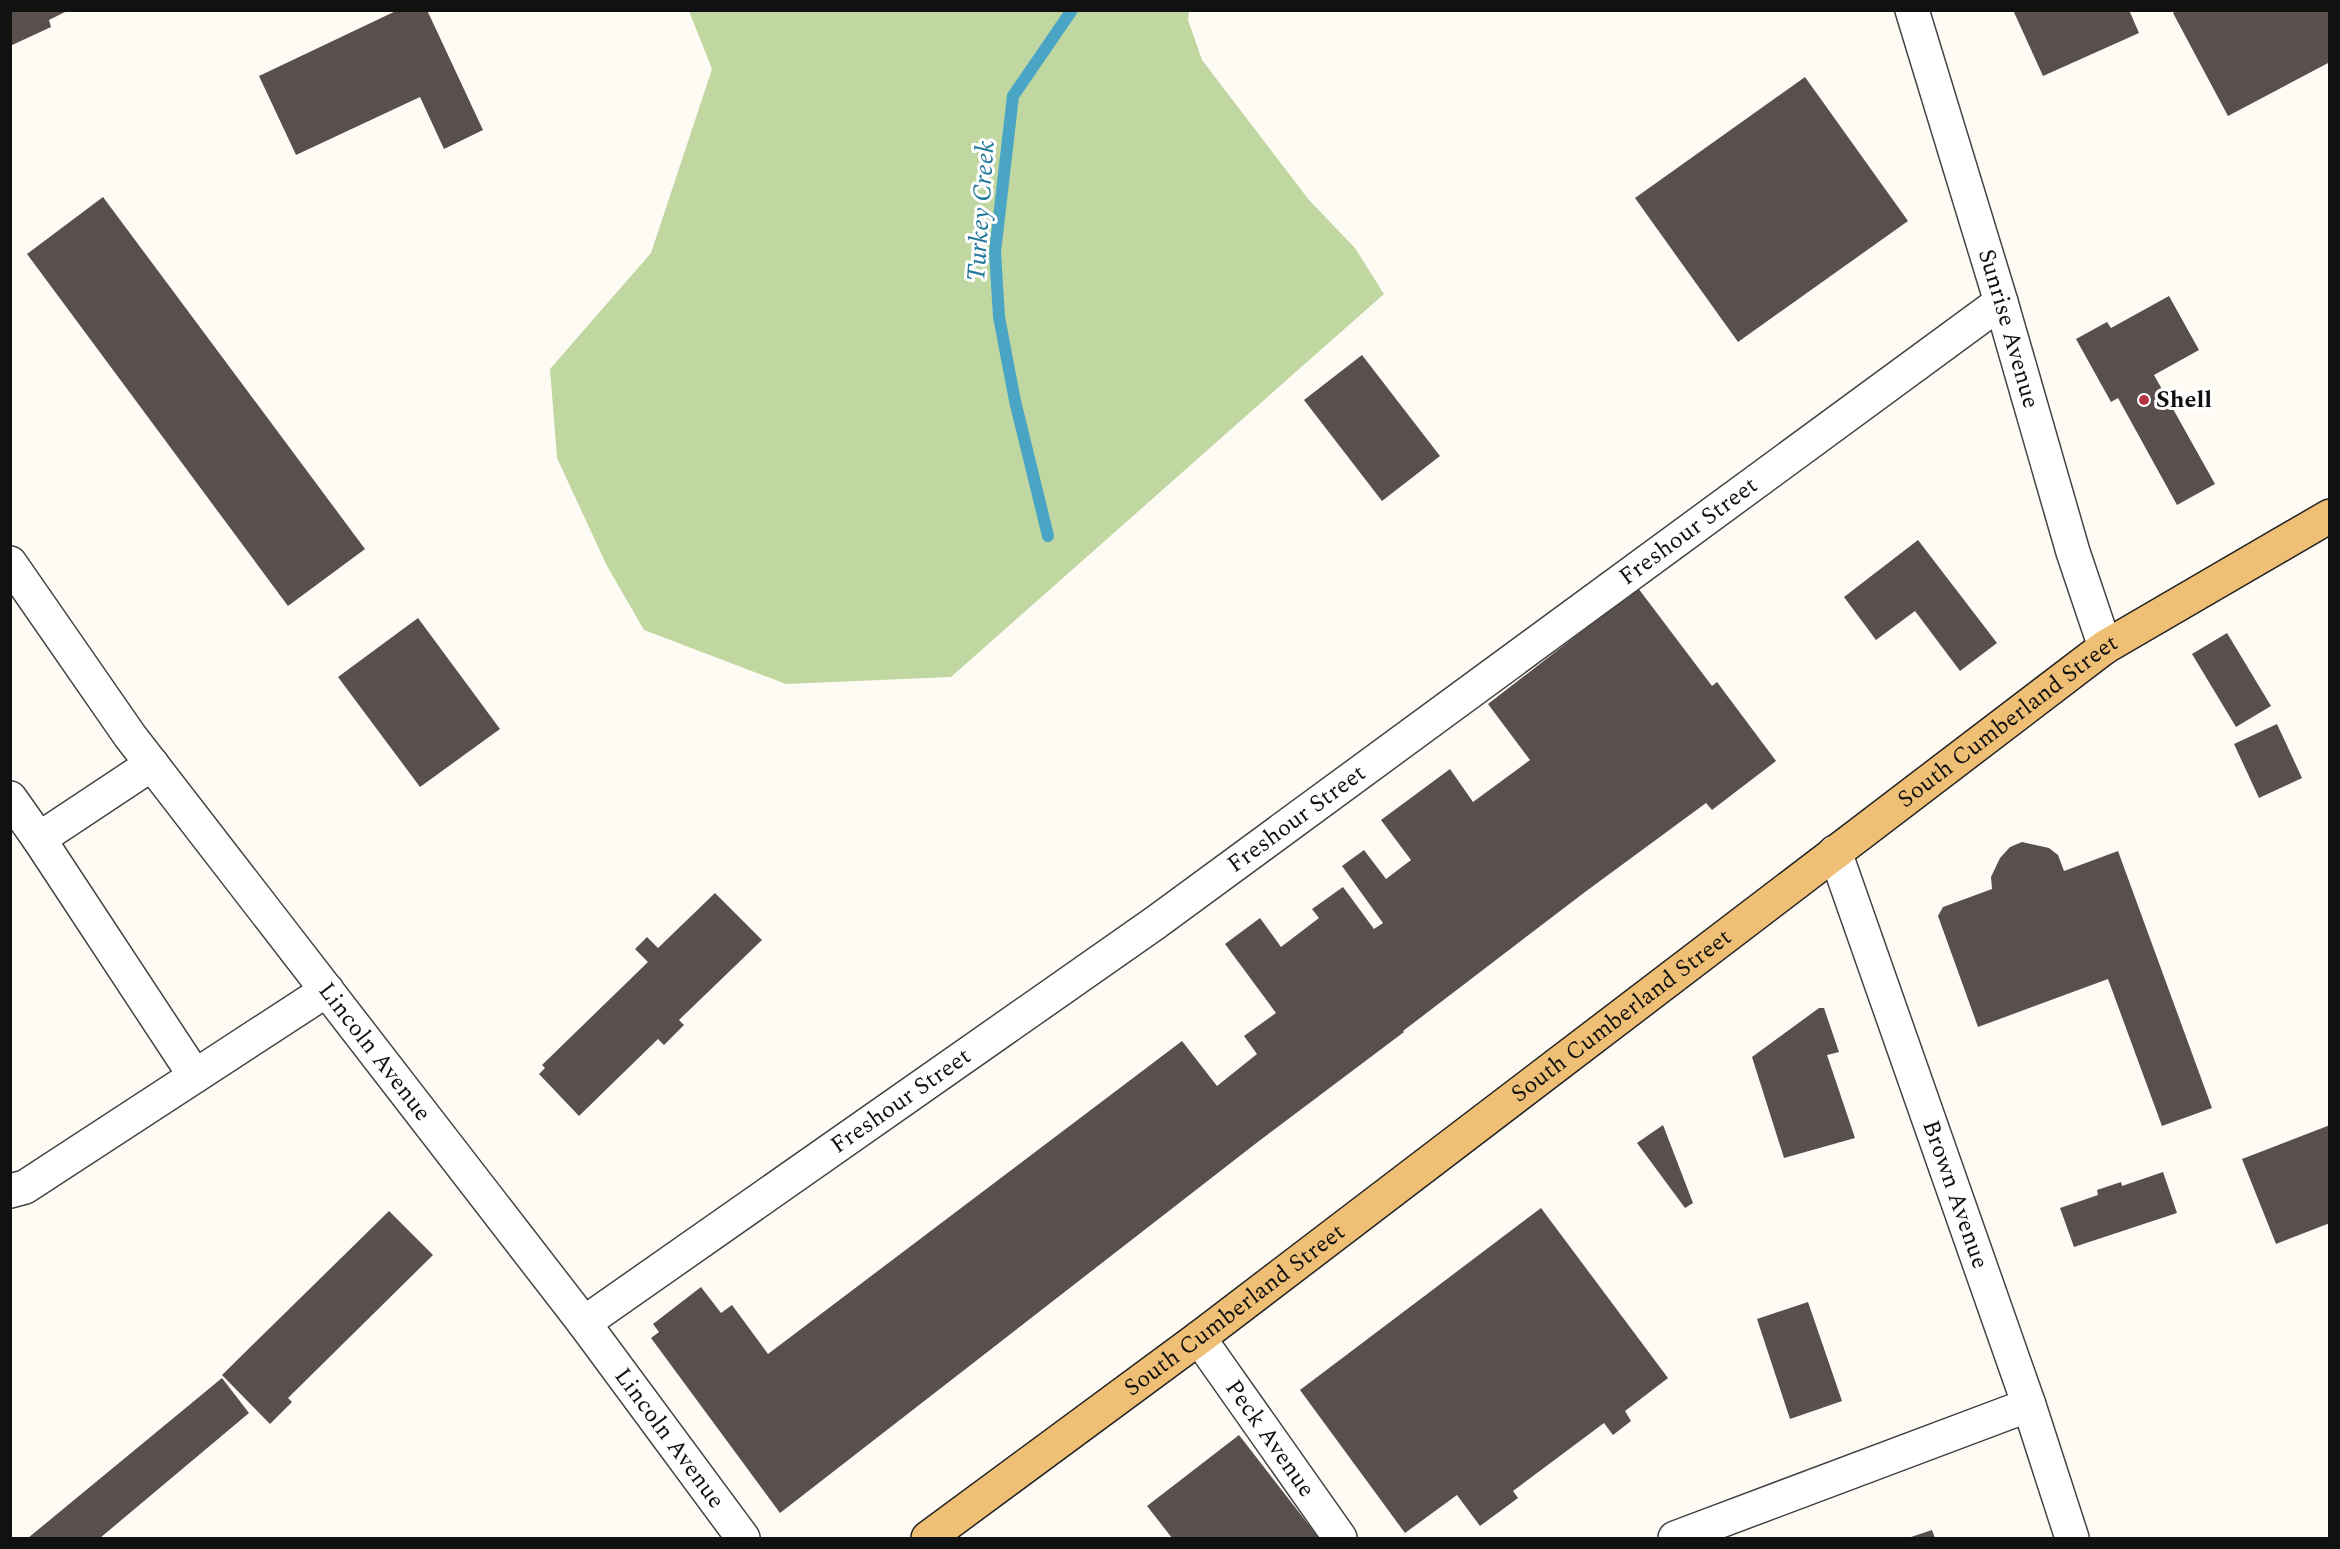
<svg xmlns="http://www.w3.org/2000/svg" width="2340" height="1549" viewBox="0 0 2340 1549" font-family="Spectral,serif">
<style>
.forest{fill:#c1d7a1}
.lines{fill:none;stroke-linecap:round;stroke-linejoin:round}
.stream{stroke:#4aa5c4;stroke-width:12}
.building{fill:#59504e}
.minor-casing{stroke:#444;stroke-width:36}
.major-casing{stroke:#222;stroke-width:36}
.minor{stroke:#fff;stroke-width:33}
.major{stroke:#eebf75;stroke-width:33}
.poi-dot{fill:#b8324c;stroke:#fff;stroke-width:2}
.labels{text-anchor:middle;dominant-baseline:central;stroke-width:6;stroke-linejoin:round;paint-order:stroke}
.street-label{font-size:24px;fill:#111;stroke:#fff}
.poi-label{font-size:24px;font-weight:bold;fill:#111;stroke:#fff;text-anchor:start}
.water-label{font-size:26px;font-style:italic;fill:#22789b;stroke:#fff}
</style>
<rect width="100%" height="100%" fill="#fefbf5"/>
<path class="forest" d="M689,11H1189L1188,20L1202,60L1309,200L1355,248L1384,294L951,677L786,684L644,630L607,566L557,458L550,369L651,253L712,69Z"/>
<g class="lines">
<path class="stream" d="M1048,536L1015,401L999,317L995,252L1013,96L1072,10"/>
</g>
<g class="building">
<path d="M10,10H69L49,20L51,27L10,46Z"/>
<path d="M398,10H427L483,130L444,149L420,97L296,155L259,76Z"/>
<path d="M2013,10H2129L2139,33L2043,76Z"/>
<path d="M2177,10H2330V62L2228,116L2173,13Z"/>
<path d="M1805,77L1908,221L1738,342L1635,198Z"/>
<path d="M103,197L365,549L288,606L27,254Z"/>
<path d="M2169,296L2199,350L2154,375L2215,484L2177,505L2118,398L2111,402L2076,339L2107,322L2111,328Z"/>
<path d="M1362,355L1440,456L1382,501L1304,400Z"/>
<path d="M1918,540L1997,643L1960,671L1915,611L1876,640L1844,597Z"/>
<path d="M1638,588L1712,686L1717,682L1776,761L1712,810L1706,803L1585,892L1403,1031L1404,1032L1259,1141L780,1513L651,1338L659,1332L653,1324L701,1287L721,1313L732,1305L768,1354L1182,1041L1217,1086L1257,1054L1244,1036L1276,1013L1225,944L1260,918L1281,947L1319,918L1312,909L1343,887L1374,929L1383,923L1342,866L1364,850L1386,879L1411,860L1381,820L1450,769L1473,802L1530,760L1488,704Z"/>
<path d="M418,618L500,729L420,787L338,677Z"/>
<path d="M2227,633L2271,706L2236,727L2192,654Z"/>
<path d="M2277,724L2302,778L2259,798L2234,744Z"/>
<path d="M2022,842L2049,848L2058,855L2064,871L2118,851L2212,1108L2162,1126L2108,979L1978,1027L1938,916L1943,907L1992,889L1991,877L2000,858L2010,847Z"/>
<path d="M715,893L762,940L679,1020L684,1025L664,1045L658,1039L579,1116L539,1074L545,1068L542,1065L648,962L635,949L647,937L658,948Z"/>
<path d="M1819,1008H1824L1839,1052L1827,1055L1855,1138L1784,1158L1752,1057Z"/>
<path d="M1663,1125L1693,1203L1685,1208L1637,1143Z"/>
<path d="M2330,1125V1223L2276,1244L2242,1159Z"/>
<path d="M2163,1172L2177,1213L2074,1247L2060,1208L2098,1195L2097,1190L2121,1182L2122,1186Z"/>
<path d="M1541,1208L1668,1378L1625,1411L1631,1421L1613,1435L1604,1423L1513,1491L1518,1498L1480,1526L1457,1495L1405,1533L1300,1390Z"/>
<path d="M389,1211L433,1255L288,1398L292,1402L270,1424L222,1375Z"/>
<path d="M1808,1302L1842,1401L1790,1419L1757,1319Z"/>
<path d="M222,1378L249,1413L100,1538H28Z"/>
<path d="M1239,1435L1319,1538H1172L1147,1506Z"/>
<path d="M1932,1530L1935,1538H1908Z"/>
</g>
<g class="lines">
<defs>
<g id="minor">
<path id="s1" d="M1912,10L2001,302L2073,552L2105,647"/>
<path id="s2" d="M10,563L130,736L584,1323L743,1538"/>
<path d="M10,798L39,839L152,764"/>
<path d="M39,839L195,1076"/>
<path id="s3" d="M1835,852L2029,1405L2072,1538"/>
<path d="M10,1191L25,1187L327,990"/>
<path id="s4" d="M584,1323L1155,923L2001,302"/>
<path id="s5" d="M1199,1338L1340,1538"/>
<path d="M1675,1538L2029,1405"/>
</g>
<g id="major">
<path id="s6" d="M928,1538L1199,1338L2105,647L2330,516"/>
</g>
</defs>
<use href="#minor" class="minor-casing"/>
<use href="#major" class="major-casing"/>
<use href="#minor" class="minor"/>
<use href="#major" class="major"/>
</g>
<circle class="poi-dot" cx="2144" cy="400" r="6"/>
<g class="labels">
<g class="street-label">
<text stroke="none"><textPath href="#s1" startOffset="333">Sunrise Avenue</textPath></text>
<text stroke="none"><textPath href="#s4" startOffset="1359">Freshour Street</textPath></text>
<text stroke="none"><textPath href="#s6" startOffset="1354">South Cumberland Street</textPath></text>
<text stroke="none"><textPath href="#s4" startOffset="873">Freshour Street</textPath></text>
<text stroke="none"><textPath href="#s6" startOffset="868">South Cumberland Street</textPath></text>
<text stroke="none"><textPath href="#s2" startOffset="610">Lincoln Avenue</textPath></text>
<text stroke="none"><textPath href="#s4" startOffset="387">Freshour Street</textPath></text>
<text stroke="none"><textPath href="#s3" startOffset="363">Brown Avenue</textPath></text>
<text stroke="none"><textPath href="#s6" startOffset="382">South Cumberland Street</textPath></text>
<text stroke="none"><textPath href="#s5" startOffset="123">Peck Avenue</textPath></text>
<text stroke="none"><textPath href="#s2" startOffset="1096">Lincoln Avenue</textPath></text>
</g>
<g class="poi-label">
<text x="2156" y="400">Shell</text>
</g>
<g class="water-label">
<text transform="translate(981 211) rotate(-86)">Turkey Creek</text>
</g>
</g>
<rect width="2340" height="1549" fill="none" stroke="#111111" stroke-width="24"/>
</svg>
